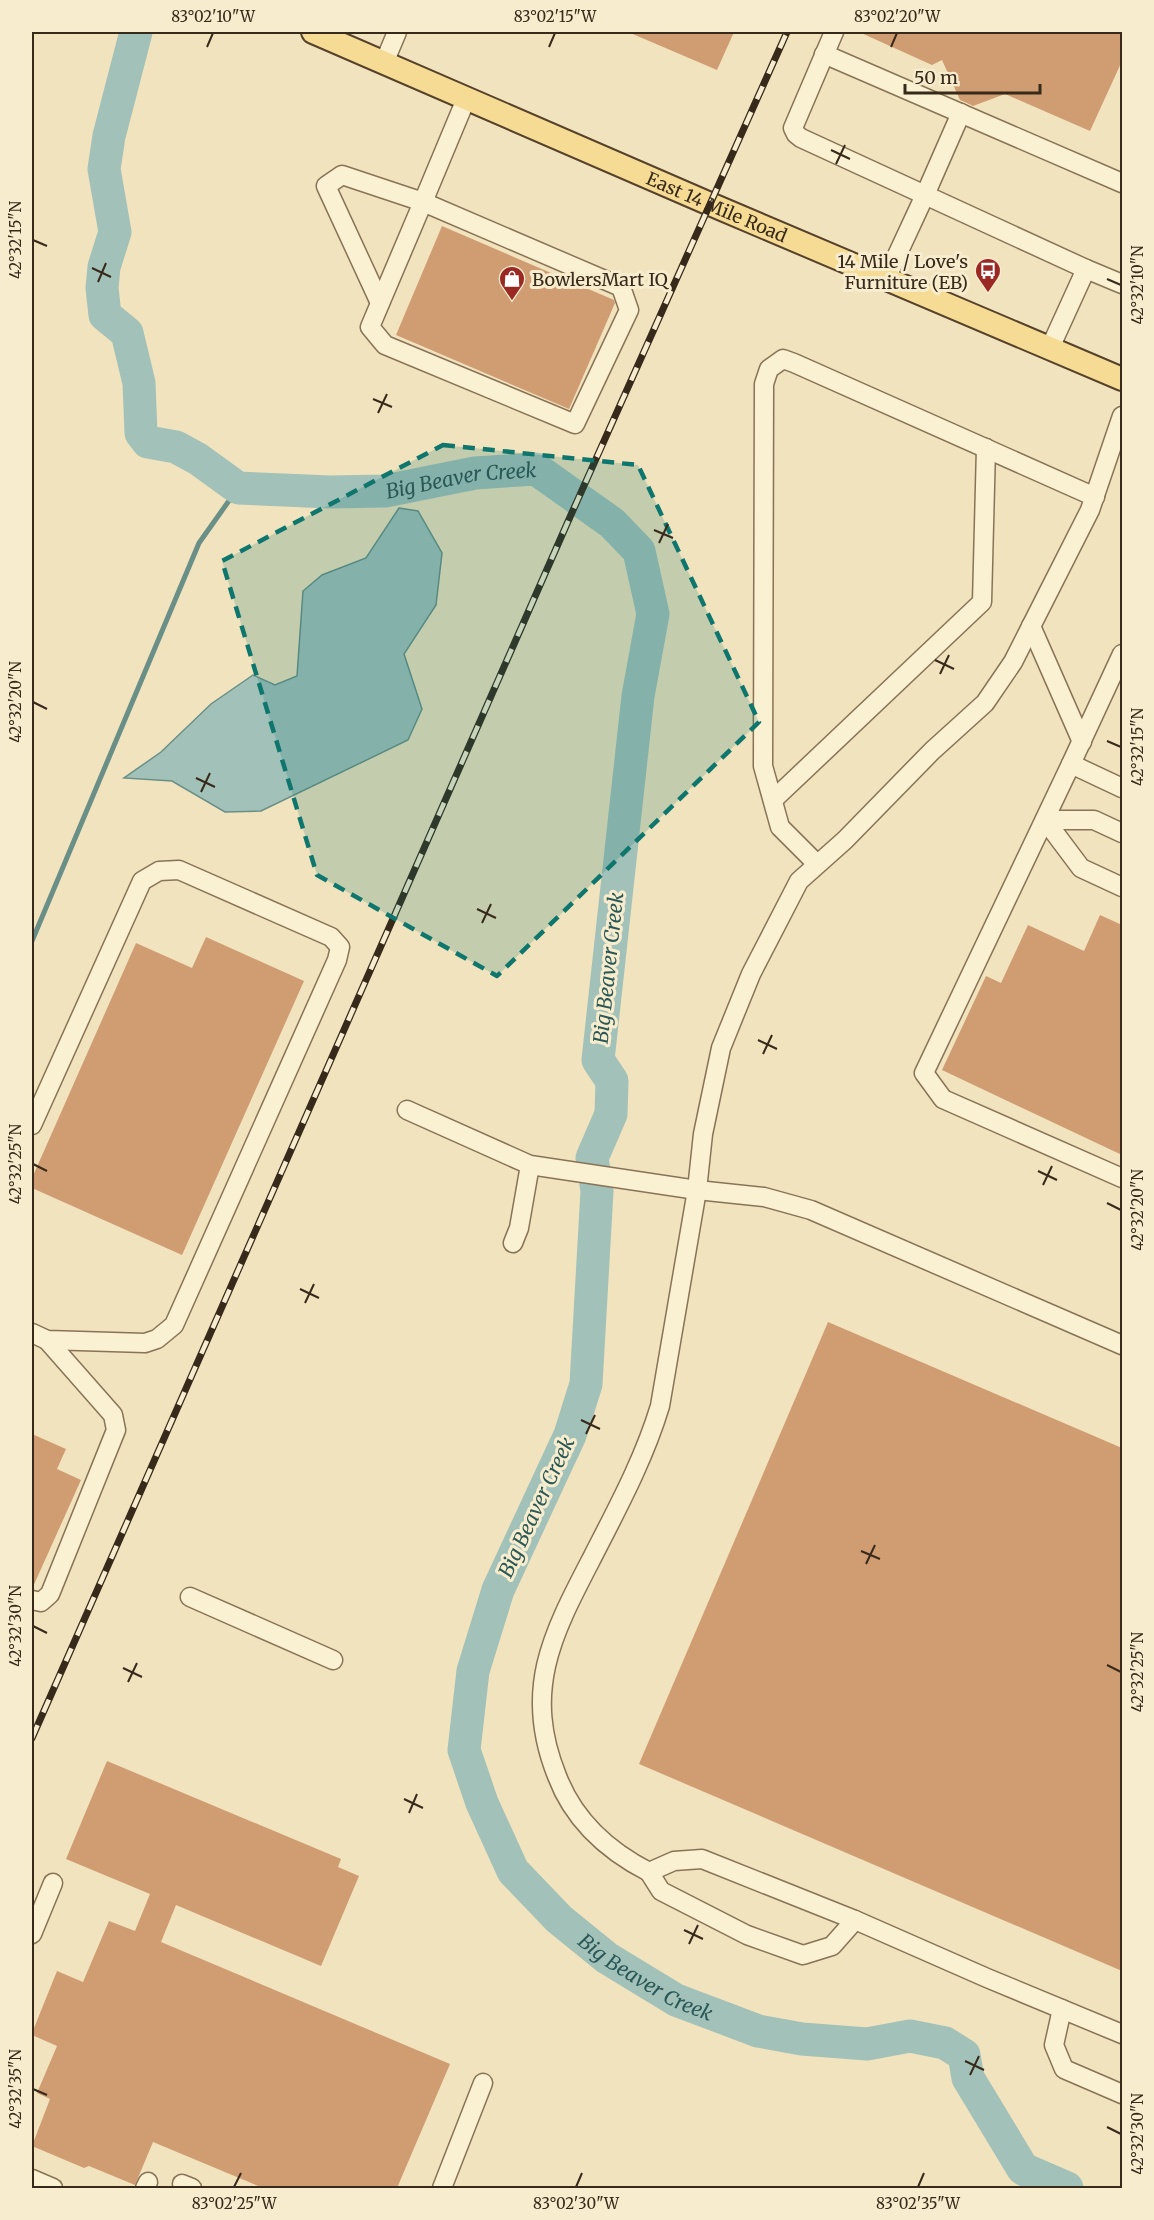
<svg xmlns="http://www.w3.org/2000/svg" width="1154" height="2220" viewBox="0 0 1154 2220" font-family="Merriweather,serif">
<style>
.water{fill:#a2c1b9;stroke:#698f87;stroke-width:1.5}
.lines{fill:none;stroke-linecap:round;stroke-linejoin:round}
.stream{stroke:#698f87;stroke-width:5}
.river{stroke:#a2c1b9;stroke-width:33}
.building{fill:#d09d72}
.minor-casing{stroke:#897356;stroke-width:21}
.major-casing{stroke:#56412b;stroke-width:26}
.minor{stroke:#faf0d2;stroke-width:18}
.major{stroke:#f5db93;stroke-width:22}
.rail-casing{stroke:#372a1b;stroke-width:7}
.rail{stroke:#f7edce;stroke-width:4.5;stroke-dasharray:14;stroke-linecap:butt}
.marked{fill:#0f766e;fill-opacity:0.2;stroke:#0f766e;stroke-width:4.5;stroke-dasharray:12 8;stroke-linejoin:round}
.ticks{fill:none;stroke:#372a1b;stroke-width:2}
.labels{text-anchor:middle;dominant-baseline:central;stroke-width:6;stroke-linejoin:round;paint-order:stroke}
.street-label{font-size:18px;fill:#372a1b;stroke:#f7edce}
.poi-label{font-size:18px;fill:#372a1b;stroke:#f7edce;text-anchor:end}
.water-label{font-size:20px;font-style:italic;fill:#2a5857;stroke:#f7edce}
.neatline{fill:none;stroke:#372a1b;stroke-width:2}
.ticks-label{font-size:15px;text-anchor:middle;fill:#372a1b}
</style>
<rect width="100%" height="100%" fill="#f0e3be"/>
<path class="water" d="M399,508L418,511L442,553L436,605L404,654L422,709L408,740L261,811L225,812L172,781L124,778L161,752L211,704L253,675L275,685L297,676L303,591L322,575L366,558Z"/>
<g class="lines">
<g class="stream">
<path d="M32,941L199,543L238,488"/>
<path d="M1023,2169L1025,2188"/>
</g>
<path class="river" id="s1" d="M136,32L109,136L104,169L115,232L104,267L102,288L105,315L127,333L139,383L141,433L148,442L176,447L198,459L238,488L330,492L385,491L475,473L536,469L612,523L639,551L653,614L638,696L598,1060L612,1081L611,1114L592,1158L597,1191L586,1384L570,1435L498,1590L473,1671L464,1750L482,1803L513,1871L559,1919L607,1958L676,2000L758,2031L802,2039L867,2044L910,2036L945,2043L964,2055L968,2078L1023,2169L1067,2188"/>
</g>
<g class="building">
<path d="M628,32H734L717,70Z"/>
<path d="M859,32H1122V61L1090,131L1005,94L973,106L967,103L960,100L942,60L932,65Z"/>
<path d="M442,226L614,300L615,303L569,409L396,335Z"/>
<path d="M1100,915L1122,925V1155L942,1070L986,976L1001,983L1028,925L1084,951Z"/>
<path d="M206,937L304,981L182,1255L32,1188V1178L136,943L192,968Z"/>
<path d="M828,1322L1122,1448V1971L639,1764Z"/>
<path d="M32,1434L66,1449L57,1469L81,1480L32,1589Z"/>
<path d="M107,1761L341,1859L338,1867L359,1876L321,1966L176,1905L161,1942L450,2064L397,2188H263L153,2142L135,2185L89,2166L84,2168L32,2146L50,2099L37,2093L57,2046L32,2035V2033L57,1971L83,1982L109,1921L135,1931L150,1894L66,1859Z"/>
</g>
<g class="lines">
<defs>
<g id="minor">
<path d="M834,32L793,128L796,134L801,138L925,195L886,279"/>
<path d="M824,54L1122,183"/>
<path d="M384,63L397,32"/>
<path d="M961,113L925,195L1086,269L1050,348"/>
<path d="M423,202L621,287L629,310L575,424L385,345L370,327Z"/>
<path d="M1086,269L1122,284"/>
<path d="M380,303L326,186L342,175L423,202L466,99"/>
<path d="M1122,416L1090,510L1013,662L985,703L932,751L845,840L799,881L751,974L721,1048L703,1134L697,1190L660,1406C644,1459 618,1507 593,1556C553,1633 522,1689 557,1776C574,1821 608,1851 649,1872L674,1861L702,1859L855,1920L987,1978L1122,2034"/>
<path d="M1031,626L1082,742"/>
<path d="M1122,654L1071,764L1122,788"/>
<path d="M1071,764L924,1073L943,1099L1122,1178"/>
<path d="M773,800L982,602L986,448"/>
<path d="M1045,820L1081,868L1122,887"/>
<path d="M1045,820H1094L1122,833"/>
<path d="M817,864L780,827L763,766L764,384L769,369L783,359L794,363L1095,497"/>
<path d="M407,1110L530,1165L697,1190L764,1197L811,1210L1122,1345"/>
<path d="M32,1125L142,881L159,871L179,870L331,937L340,947L337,960L174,1325L157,1339L145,1343L47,1340L32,1333"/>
<path d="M513,1243L519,1228L530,1165"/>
<path d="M190,1597L333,1660"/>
<path d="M32,1600L41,1602L50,1594L116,1430L113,1415L47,1340"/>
<path d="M649,1872L661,1891L747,1935L803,1955L832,1946L855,1920"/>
<path d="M32,1934L53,1883"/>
<path d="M1062,2009L1054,2045L1064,2069L1122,2094"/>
<path d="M32,2179L53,2188"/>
<path d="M182,2184L192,2188"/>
<path d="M145,2188L148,2182"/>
<path d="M442,2188L483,2083"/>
</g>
<g id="major">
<path id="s2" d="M313,32L710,204L1122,379"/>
</g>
</defs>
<use href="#minor" class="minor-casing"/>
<use href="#major" class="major-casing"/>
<use href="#minor" class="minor"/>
<use href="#major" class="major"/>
<defs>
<path id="rail" d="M32,1738L570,517L787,32"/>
</defs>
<use href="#rail" class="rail-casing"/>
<use href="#rail" class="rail"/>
</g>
<path class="marked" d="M443,445L638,465L759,722L497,976L317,875L222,561Z"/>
<path class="ticks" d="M207,47L213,33M549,47L555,33M891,47L897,33M831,150L850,159M836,164L845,145M33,240L47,246M92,268L111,277M1107,279L1121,285M98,282L106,263M373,399L392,407M378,413L387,394M654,530L673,538M659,543L668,524M935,660L954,669M940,674L949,655M33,702L47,709M1107,741L1121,747M196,778L215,787M201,792L210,773M477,909L496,918M482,923L491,904M758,1040L777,1049M763,1054L772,1035M33,1164L47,1171M1038,1171L1057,1180M1043,1185L1052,1166M1107,1203L1121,1210M300,1289L319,1298M305,1303L314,1284M581,1420L600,1429M586,1434L595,1415M861,1551L880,1559M866,1564L875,1545M33,1626L47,1633M1107,1665L1121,1672M123,1668L142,1677M128,1682L137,1663M404,1799L423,1808M409,1813L417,1794M684,1930L703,1939M689,1944L698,1925M965,2061L984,2070M970,2075L979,2056M33,2089L47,2095M1107,2127L1121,2134M234,2187L241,2173M576,2187L582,2173M918,2187L924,2173"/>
<defs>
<symbol id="bus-pin" viewBox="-11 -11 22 30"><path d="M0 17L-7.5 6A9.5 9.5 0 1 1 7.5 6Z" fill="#9a2823" stroke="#f7edce"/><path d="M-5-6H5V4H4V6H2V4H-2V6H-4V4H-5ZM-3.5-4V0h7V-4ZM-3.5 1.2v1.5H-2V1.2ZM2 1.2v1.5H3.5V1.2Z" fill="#fff"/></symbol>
<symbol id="shop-pin" viewBox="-11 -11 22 30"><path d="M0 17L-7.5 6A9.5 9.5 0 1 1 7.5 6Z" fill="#9a2823" stroke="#f7edce"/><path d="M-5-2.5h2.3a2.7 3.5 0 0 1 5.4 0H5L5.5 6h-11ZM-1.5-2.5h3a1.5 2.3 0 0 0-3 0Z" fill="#fff"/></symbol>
</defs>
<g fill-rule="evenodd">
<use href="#bus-pin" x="973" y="256" width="30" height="40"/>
<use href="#shop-pin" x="497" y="264" width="30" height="40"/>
</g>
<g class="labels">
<g class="street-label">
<text stroke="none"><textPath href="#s2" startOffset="440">East 14 Mile Road</textPath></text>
</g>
<g class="poi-label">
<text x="968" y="261">14 Mile / Love's<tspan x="968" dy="21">Furniture (EB)</tspan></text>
<text x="532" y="279" text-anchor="start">BowlersMart IQ</text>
</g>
<g class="water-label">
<text stroke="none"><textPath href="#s1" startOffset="758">Big Beaver Creek</textPath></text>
<text transform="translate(608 968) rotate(-84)">Big Beaver Creek</text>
<text transform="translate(536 1507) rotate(-65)">Big Beaver Creek</text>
<text stroke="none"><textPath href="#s1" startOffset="2504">Big Beaver Creek</textPath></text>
</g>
</g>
<rect width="1154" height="2220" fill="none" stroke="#f7edce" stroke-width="66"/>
<path d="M905 84v9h135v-9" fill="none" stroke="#372a1b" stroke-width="3"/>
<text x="914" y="84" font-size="18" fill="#372a1b" stroke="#f7edce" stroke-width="4.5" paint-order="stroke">50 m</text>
<rect x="33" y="33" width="1088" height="2154" class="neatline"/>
<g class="ticks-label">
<text x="213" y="22">83°02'10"W</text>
<text x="555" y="22">83°02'15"W</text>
<text x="897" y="22">83°02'20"W</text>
<text transform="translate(16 240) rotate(-90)" y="5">42°32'15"N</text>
<text transform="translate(1138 285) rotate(-90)" y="5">42°32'10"N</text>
<text transform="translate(16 702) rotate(-90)" y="5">42°32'20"N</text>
<text transform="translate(1138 747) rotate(-90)" y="5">42°32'15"N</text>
<text transform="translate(16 1164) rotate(-90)" y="5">42°32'25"N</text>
<text transform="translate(1138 1210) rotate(-90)" y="5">42°32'20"N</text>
<text transform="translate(16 1626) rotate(-90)" y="5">42°32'30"N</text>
<text transform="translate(1138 1672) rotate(-90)" y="5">42°32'25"N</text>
<text transform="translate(16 2089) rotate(-90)" y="5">42°32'35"N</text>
<text transform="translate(1138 2134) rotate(-90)" y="5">42°32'30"N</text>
<text x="234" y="2209">83°02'25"W</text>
<text x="576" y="2209">83°02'30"W</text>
<text x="918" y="2209">83°02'35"W</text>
</g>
</svg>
